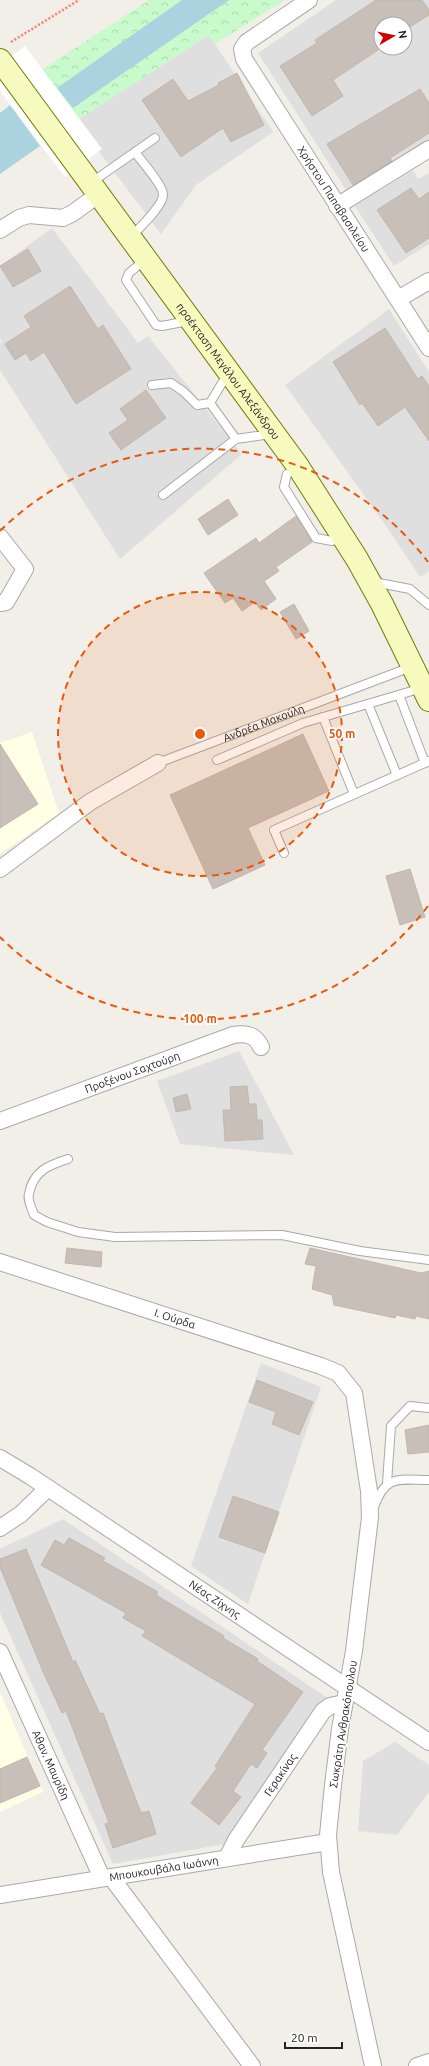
<svg xmlns="http://www.w3.org/2000/svg" width="429" height="2066" viewBox="0 0 429 2066" font-family="Ubuntu,sans-serif">
<style>
.residential{fill:#e0dfdf;fill-rule:evenodd}
.education{fill:#ffffe5}
.park{fill:url(#park-crowns)}
.water{fill:#aad3df}
.pier{fill:#fff}
.building{fill:#c7bfb8;stroke:#c4b6ab}
.lines{fill:none;stroke-linecap:round;stroke-linejoin:round}
.lane-casing{stroke:#a9a9a9;stroke-width:10}
.street-casing{stroke:#a9a9a9;stroke-width:18}
.secondary-casing{stroke:#707d05;stroke-width:24}
.path{stroke:#fa8072;stroke-width:2.5;stroke-dasharray:2 2;stroke-linecap:butt}
.lane{stroke:#fff;stroke-width:8}
.street{stroke:#fff;stroke-width:16}
.secondary{stroke:#f7fabf;stroke-width:22}
.ring{fill:none;stroke:#e8590c;stroke-width:2;stroke-dasharray:7 5}
.labels{text-anchor:middle;dominant-baseline:central;stroke-width:3.5;stroke-linejoin:round;paint-order:stroke}
.street-label{font-size:11px;fill:#222;stroke:#fff}
.centre{fill:#e8590c;stroke:#fff;stroke-width:2}
.ring-label{font-size:12px;text-anchor:middle;font-weight:bold;fill:#e8590c;stroke:#fff;stroke-width:3.5;stroke-linejoin:round;paint-order:stroke}
</style>
<defs>
<pattern id="park-crowns" width="20" height="18" patternUnits="userSpaceOnUse"><rect width="20" height="18" fill="#c8facc"/><path d="M2 6a3 3 0 1 1 6 0M12 15a3 3 0 1 1 6 0" fill="none" stroke="#acd6af"/></pattern>
</defs>
<rect width="100%" height="100%" fill="#f2efe9"/>
<g class="residential">
<path d="M336,0H429V141L348,193L258,53ZM381,24H405V48H381Z"/>
<path d="M209,35L273,132L196,185L161,234L76,121Z"/>
<path d="M413,170L418,179L429,173V244L394,266L355,206Z"/>
<path d="M52,228L138,343L148,336L242,454L120,559L0,370V343L2,342L0,339V266Z"/>
<path d="M389,309L429,372V571L420,577L384,523L285,385Z"/>
<path d="M239,1051L294,1155L180,1144L157,1081Z"/>
<path d="M261,1363L321,1387L248,1604L191,1566Z"/>
<path d="M63,1519L326,1697L225,1844L113,1864L0,1613V1549Z"/>
<path d="M395,1742L429,1765V1792L397,1835L358,1831L363,1761Z"/>
</g>
<g class="education">
<path d="M32,732L59,813L0,854V743Z"/>
<path d="M0,1692L43,1792L0,1812Z"/>
</g>
<path class="park" d="M149,0H285L215,44L209,35L76,121L40,71Z"/>
<g class="water">
<path d="M182,0H229L73,108L57,88Z"/>
<path d="M10,105L40,146L0,174V113Z"/>
</g>
<path class="pier" d="M25,46L102,149L65,177L0,91V65Z"/>
<g class="building">
<path d="M376,0H422L429,10V15L405,30V24H381V48L333,80L343,96L312,116L280,66L317,43L315,40Z"/>
<path d="M237,73L264,125L231,142L223,128L181,157L142,100L173,79L188,101L219,85L218,83Z"/>
<path d="M420,89L429,103V133L390,158L392,161L353,185L327,144Z"/>
<path d="M411,188L419,199L429,192V238L406,253L377,210Z"/>
<path d="M28,249L41,271L13,287L0,266Z"/>
<path d="M70,286L98,329L103,325L131,369L76,404L44,352L31,361L26,353L15,360L5,344L31,327L24,316Z"/>
<path d="M385,328L418,379L422,376L429,386V441L405,407L378,426L362,403L360,405L333,362Z"/>
<path d="M146,390L166,418L121,450L109,433L128,420L120,409Z"/>
<path d="M228,499L238,515L208,535L198,519Z"/>
<path d="M296,516L312,542L276,567L279,571L264,581L276,599L261,610L255,602L242,611L233,598L225,603L204,573L256,538L259,543Z"/>
<path d="M294,604L309,631L296,639L280,612Z"/>
<path d="M303,734L329,791L248,828L265,865L213,889L170,795Z"/>
<path d="M0,744L38,804L0,828Z"/>
<path d="M410,869L425,917L400,925L386,876Z"/>
<path d="M247,1086L249,1104H256L257,1120H262L263,1139L225,1141L223,1110H231L230,1087Z"/>
<path d="M187,1094L191,1109L176,1112L173,1098Z"/>
<path d="M67,1248L102,1252L101,1267L65,1263Z"/>
<path d="M310,1248L421,1273L429,1271V1319L416,1316L415,1319L396,1315L395,1318L334,1305L332,1295L312,1289L316,1266L305,1264Z"/>
<path d="M257,1380L313,1402L299,1435L272,1424L276,1412L249,1402Z"/>
<path d="M429,1425V1452L408,1454L405,1430Z"/>
<path d="M233,1496L279,1512L265,1553L219,1537Z"/>
<path d="M69,1538L105,1558L103,1561L158,1592L156,1595L224,1636L223,1638L258,1659L257,1661L303,1692L262,1750L267,1753L257,1768L251,1764L233,1791L241,1797L219,1825L191,1803L217,1768L215,1766L255,1704L142,1636L146,1631L123,1618L126,1613L41,1565L55,1540L64,1545Z"/>
<path d="M26,1549L73,1662L75,1660L100,1714L103,1713L141,1813L149,1811L156,1834L113,1848L105,1824L109,1823L66,1711L62,1713L44,1674L0,1567V1559Z"/>
<path d="M27,1757L40,1786L0,1803V1769Z"/>
</g>
<g class="lines">
<defs>
<g id="lane">
<path d="M92,182L155,138"/>
<path d="M132,236C139,228 163,206 163,195C164,186 141,161 135,152"/>
<path d="M146,259L129,273L126,280L156,325L162,326L188,321"/>
<path d="M152,385L171,383L184,392L197,405L210,403L228,373"/>
<path d="M236,439L271,434"/>
<path d="M287,474L284,487L316,538L332,541"/>
<path d="M163,495L236,439L210,403"/>
<path d="M374,582L410,589L429,605"/>
<path d="M399,695L425,763"/>
<path d="M368,704L397,775"/>
<path d="M323,717L354,794"/>
<path d="M217,760L303,723L422,688"/>
<path id="s1" d="M158,763L411,667"/>
<path d="M284,853L274,830L429,761"/>
<path d="M68,1159C49,1165 33,1171 29,1194C27,1199 32,1209 34,1215L47,1222L78,1232L115,1237L282,1235L360,1251L429,1260"/>
<path d="M387,1483L391,1426L410,1406L429,1408"/>
<path d="M374,1507C386,1474 398,1480 429,1480"/>
</g>
<g id="street">
<path id="s2" d="M309,0L247,42L242,49L244,59L429,348"/>
<path d="M337,206L429,149"/>
<path d="M0,230L19,218L29,215L63,218L73,213L99,194"/>
<path d="M398,299L429,281"/>
<path d="M0,537L25,569L6,602L0,603"/>
<path d="M0,869L90,802L158,763"/>
<path id="s3" d="M0,1121L233,1035C246,1033 255,1034 261,1047"/>
<path id="s4" d="M0,1262L321,1366L338,1373L354,1393L369,1491L370,1517L354,1651L340,1729L333,1785L328,1835L331,1872L373,2066"/>
<path id="s5" d="M0,1458L30,1476L429,1742"/>
<path d="M0,1528L21,1514L48,1488"/>
<path id="s6" d="M0,1652L102,1878"/>
<path id="s7" d="M227,1858L236,1840L323,1711L330,1706L344,1703"/>
<path d="M111,1877L252,2066"/>
<path id="s8" d="M0,1895L328,1842"/>
<path d="M417,2066L429,2062"/>
</g>
<g id="secondary">
<path id="s9" d="M0,60L297,465L357,559L382,604L429,700"/>
</g>
</defs>
<use href="#lane" class="lane-casing"/>
<use href="#street" class="street-casing"/>
<use href="#secondary" class="secondary-casing"/>
<path class="path" d="M11,42L79,0"/>
<use href="#lane" class="lane"/>
<use href="#street" class="street"/>
<use href="#secondary" class="secondary"/>
</g>
<circle cx="200" cy="734" r="142" fill="#e8590c" fill-opacity=".12"/>
<g class="ring">
<circle cx="200" cy="734" r="142"/>
<path d="M428 906A285 285 0 0 1 0 937M0 531A285 285 0 0 1 428 562"/>
</g>
<g class="labels">
<g class="street-label">
<text stroke="none"><textPath href="#s2" startOffset="260">Χρήστου Παπαβασιλείου</textPath></text>
<text stroke="none"><textPath href="#s9" startOffset="386">προέκταση Μεγάλου Αλεξάνδρου</textPath></text>
<text stroke="none"><textPath href="#s1" startOffset="113">Ανδρέα Μακούλη</textPath></text>
<text stroke="none"><textPath href="#s3" startOffset="141">Προξένου Σαχτούρη</textPath></text>
<text stroke="none"><textPath href="#s4" startOffset="184">Ι. Ούρδα</textPath></text>
<text stroke="none"><textPath href="#s5" startOffset="257">Νέας Ζίχνης</textPath></text>
<text transform="translate(343 1724) rotate(-81)">Σωκράτη Ανθρακόπουλου</text>
<text stroke="none"><textPath href="#s6" startOffset="124">Αθαν. Μαυρίδη</textPath></text>
<text stroke="none"><textPath href="#s7" startOffset="99">Γερακίνας</textPath></text>
<text stroke="none"><textPath href="#s8" startOffset="166">Μπουκουβάλα Ιωάννη</textPath></text>
</g>
</g>
<circle cx="200" cy="734" r="6" class="centre"/>
<g class="ring-label">
<text x="342" y="738">50 m</text>
<text x="200" y="1023">100 m</text>
</g>
<g transform="translate(393 36) rotate(81)"><circle r="19" fill="#ffffff" stroke="#a7a7a7"/>
<path d="M0-3L7 15L0 10L-7 15Z" fill="#d40000"/>
<text y="-6" font-size="11" font-weight="bold" text-anchor="middle" fill="#222222">N</text>
</g>
<path d="M285 2042v6h57v-6" fill="none" stroke="#222222" stroke-width="2"/>
<text x="291" y="2042" font-size="12" fill="#222222" stroke="#ffffff" stroke-width="3" paint-order="stroke">20 m</text>
</svg>
